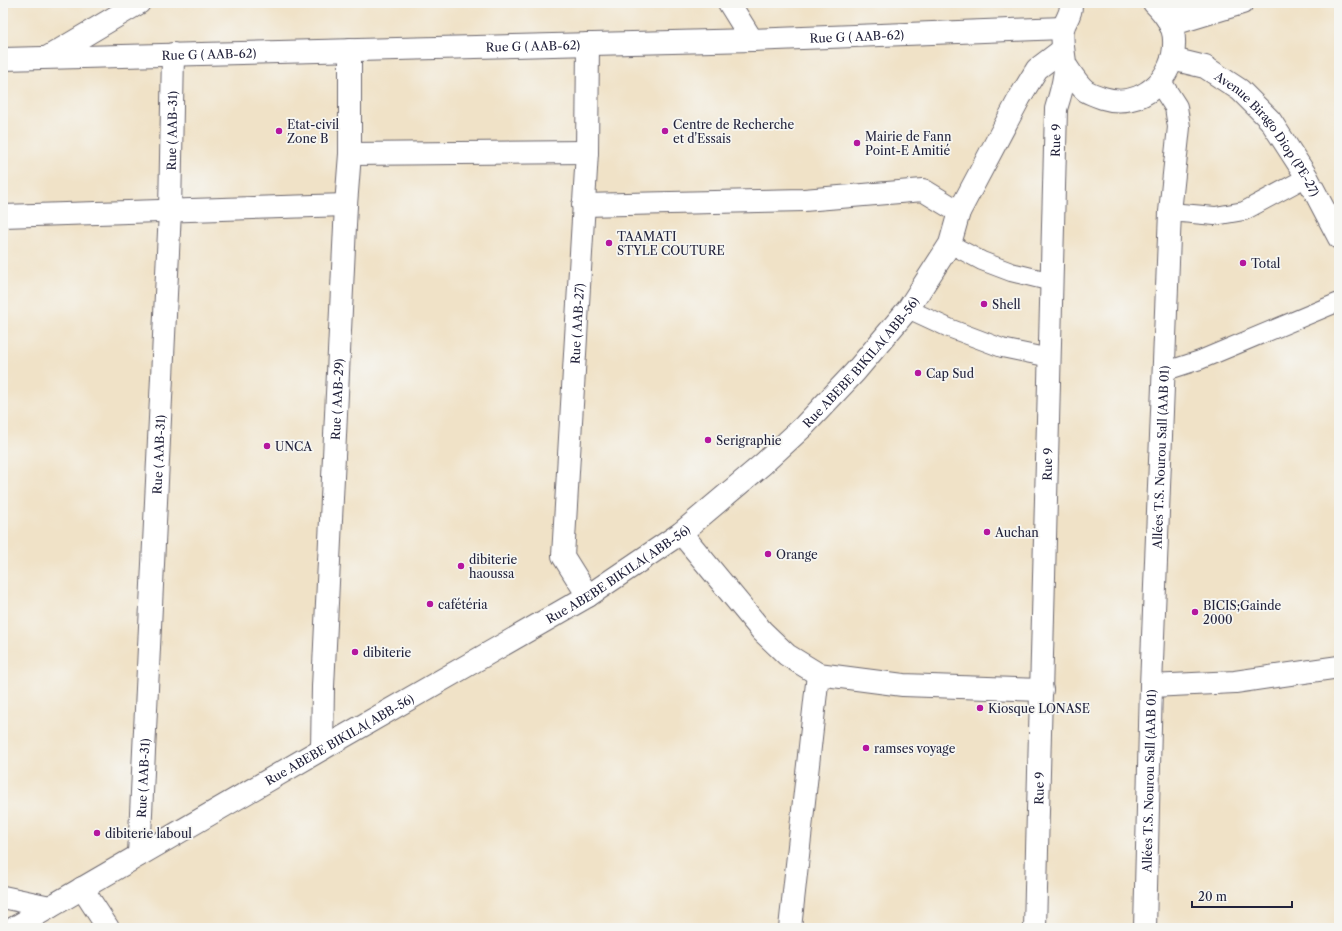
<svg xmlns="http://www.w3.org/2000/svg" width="1342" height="931" viewBox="0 0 1342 931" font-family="'Libre Caslon Text',serif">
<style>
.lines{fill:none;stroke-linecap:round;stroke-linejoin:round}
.service-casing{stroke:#6a656c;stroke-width:20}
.minor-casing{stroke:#6a656c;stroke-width:24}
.tertiary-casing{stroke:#6a656c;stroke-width:24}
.service{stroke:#fff;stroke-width:18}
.minor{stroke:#fff;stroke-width:22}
.tertiary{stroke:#fff;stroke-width:22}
.poi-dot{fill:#b5179e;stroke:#f6f6f2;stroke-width:1.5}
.labels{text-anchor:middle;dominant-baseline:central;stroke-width:3.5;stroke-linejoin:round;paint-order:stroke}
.street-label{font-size:12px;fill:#22223b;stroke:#f6f6f2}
.poi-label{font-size:12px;fill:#22223b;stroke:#f6f6f2;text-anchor:start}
</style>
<rect width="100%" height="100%" fill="#f6f6f2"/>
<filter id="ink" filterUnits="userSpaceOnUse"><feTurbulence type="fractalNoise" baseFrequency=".025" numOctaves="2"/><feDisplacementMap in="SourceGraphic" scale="8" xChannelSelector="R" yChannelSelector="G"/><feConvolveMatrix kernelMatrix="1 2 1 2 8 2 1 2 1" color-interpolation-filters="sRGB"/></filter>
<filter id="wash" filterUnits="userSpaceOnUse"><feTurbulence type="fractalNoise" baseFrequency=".012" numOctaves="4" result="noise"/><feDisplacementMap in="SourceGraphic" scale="16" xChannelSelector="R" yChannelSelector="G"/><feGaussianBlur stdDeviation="0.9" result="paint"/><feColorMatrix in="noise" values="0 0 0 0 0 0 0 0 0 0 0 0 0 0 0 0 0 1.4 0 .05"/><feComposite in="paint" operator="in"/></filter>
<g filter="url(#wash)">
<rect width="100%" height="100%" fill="#f0e2c7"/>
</g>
<g filter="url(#ink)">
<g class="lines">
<defs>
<g id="service">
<path d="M1170,212L1215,216L1244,211L1307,177"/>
<path d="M950,244L982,261L1011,272L1052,282"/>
<path d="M908,309L949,328L1002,348L1050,358"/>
<path d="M1163,372L1200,360L1339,302"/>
</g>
<g id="minor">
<path d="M729,3L752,40"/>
<path d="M1170,25L1242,3"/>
<path d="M48,57L139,3"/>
<path id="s1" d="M3,59L752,40L1063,28"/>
<path id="s2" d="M1172,59L1205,67L1240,90L1270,120L1307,177L1339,238"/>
<path d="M350,154L587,152"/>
<path d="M583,205L804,200L923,190L959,212"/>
<path d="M3,216L346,205"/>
<path d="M681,533L762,631L787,655L818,674L903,685L1042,690"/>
<path id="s3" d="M588,596L563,556L587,152L588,44"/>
<path d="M1151,686L1235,682L1339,667"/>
<path id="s4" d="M322,749L323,687L346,205L350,154V50"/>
<path id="s5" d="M139,855L170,211L173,54"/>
<path d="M82,888L108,928"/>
<path d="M3,897L50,907"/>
<path id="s6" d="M14,928L322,749L588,596L681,533L763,464L804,426L855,372L908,309L950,244L959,212L1020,97L1037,69L1062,50"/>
<path d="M790,928L818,674"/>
</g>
<g id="tertiary">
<path d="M1167,18L1183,3"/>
<path d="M1065,64C1071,73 1077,84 1086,91C1091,94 1097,96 1103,98C1141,110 1176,78 1174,40C1174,25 1164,13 1154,3"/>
<path id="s7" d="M1035,928L1056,109C1060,95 1066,78 1065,63C1064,52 1061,41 1063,29C1065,19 1072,16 1071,3"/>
<path id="s8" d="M1145,928L1151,686L1170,212L1179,127L1176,107L1160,82"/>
</g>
</defs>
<use href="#service" class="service-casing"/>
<use href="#minor" class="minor-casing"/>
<use href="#tertiary" class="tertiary-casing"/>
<use href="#service" class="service"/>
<use href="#minor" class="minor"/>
<use href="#tertiary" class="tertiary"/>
</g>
</g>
<g class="poi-dot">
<circle cx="279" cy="131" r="4"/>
<circle cx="665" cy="131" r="4"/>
<circle cx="857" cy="143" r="4"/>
<circle cx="609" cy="243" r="4"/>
<circle cx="1243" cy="263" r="4"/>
<circle cx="984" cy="304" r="4"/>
<circle cx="918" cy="373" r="4"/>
<circle cx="708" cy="440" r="4"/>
<circle cx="267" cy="446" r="4"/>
<circle cx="987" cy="532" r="4"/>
<circle cx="768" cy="554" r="4"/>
<circle cx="461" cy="566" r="4"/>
<circle cx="430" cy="604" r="4"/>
<circle cx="1195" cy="612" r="4"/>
<circle cx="355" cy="652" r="4"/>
<circle cx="980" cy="708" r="4"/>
<circle cx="866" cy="748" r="4"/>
<circle cx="97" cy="833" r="4"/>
</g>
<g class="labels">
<g class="street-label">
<text stroke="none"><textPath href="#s1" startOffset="854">Rue G ( AAB-62)</textPath></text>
<text stroke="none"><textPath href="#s1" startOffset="530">Rue G ( AAB-62)</textPath></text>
<text stroke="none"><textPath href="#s1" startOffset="206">Rue G ( AAB-62)</textPath></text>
<text stroke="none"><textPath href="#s5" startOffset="725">Rue ( AAB-31)</textPath></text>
<text stroke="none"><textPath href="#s2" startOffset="127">Avenue Birago Diop (PE-27)</textPath></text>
<text stroke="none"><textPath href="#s7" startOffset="788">Rue 9</textPath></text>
<text stroke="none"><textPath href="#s3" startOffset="280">Rue ( AAB-27)</textPath></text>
<text stroke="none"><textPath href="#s6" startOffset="1024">Rue ABEBE BIKILA( ABB-56)</textPath></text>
<text stroke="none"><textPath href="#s4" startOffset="350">Rue ( AAB-29)</textPath></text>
<text stroke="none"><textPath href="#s5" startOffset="401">Rue ( AAB-31)</textPath></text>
<text stroke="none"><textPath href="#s8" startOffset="471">Allées T.S. Nourou Sall (AAB 01)</textPath></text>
<text stroke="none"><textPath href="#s7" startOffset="464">Rue 9</textPath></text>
<text stroke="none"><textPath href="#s6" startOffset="700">Rue ABEBE BIKILA( ABB-56)</textPath></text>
<text stroke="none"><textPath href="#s6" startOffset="376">Rue ABEBE BIKILA( ABB-56)</textPath></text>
<text stroke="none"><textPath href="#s5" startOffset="77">Rue ( AAB-31)</textPath></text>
<text stroke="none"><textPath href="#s8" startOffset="147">Allées T.S. Nourou Sall (AAB 01)</textPath></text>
<text stroke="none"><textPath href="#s7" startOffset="140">Rue 9</textPath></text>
</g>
<g class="poi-label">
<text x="287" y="124">Etat-civil<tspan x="287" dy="14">Zone B</tspan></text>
<text x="673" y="124">Centre de Recherche<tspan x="673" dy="14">et d'Essais</tspan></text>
<text x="865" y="136">Mairie de Fann<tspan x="865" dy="14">Point-E Amitié</tspan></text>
<text x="617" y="236">TAAMATI<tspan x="617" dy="14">STYLE COUTURE</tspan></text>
<text x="1251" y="263">Total</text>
<text x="992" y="304">Shell</text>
<text x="926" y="373">Cap Sud</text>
<text x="716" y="440">Serigraphie</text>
<text x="275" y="446">UNCA</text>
<text x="995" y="532">Auchan</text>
<text x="776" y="554">Orange</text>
<text x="469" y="559">dibiterie<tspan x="469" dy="14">haoussa</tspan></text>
<text x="438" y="604">cafétéria</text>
<text x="1203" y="605">BICIS;Gainde<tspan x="1203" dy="14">2000</tspan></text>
<text x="363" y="652">dibiterie</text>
<text x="988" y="708">Kiosque LONASE</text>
<text x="874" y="748">ramses voyage</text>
<text x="105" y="833">dibiterie laboul</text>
</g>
</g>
<rect width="1342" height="931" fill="none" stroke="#f6f6f2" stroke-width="16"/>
<path d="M1192 901v6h100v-6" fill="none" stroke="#22223b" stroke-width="2"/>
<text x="1198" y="901" font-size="12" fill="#22223b" stroke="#f6f6f2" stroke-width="3" paint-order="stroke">20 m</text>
</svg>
